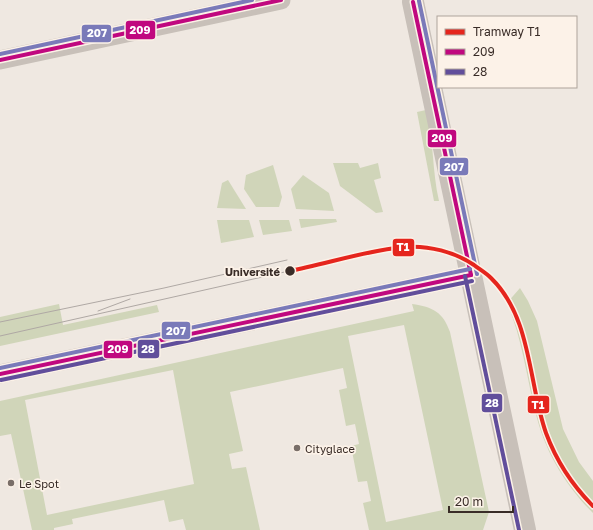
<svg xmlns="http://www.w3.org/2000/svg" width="593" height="530" viewBox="0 0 593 530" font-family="'Golos Text',sans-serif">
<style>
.green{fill:#d0d5b9;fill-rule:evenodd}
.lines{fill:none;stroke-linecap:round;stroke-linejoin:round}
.minor{stroke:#c8c0b9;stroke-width:19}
.tertiary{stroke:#c8c0b9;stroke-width:22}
.tram{stroke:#afa8a4;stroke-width:1}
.bus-1-casing{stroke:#fcf2e8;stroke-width:7}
.bus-2-casing{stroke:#fcf2e8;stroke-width:7}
.bus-3-casing{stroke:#fcf2e8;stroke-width:7}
.bus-1{stroke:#c0087f;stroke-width:4}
.bus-2{stroke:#614e9b;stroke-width:4}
.bus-3{stroke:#7a7ab9;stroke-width:4}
.tram-1-casing{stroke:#fcf2e8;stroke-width:7}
.tram-1{stroke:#e5251d;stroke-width:4}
.stop-dot{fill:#392c27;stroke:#fcf2e8;stroke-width:1.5}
.poi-dot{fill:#796e68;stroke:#fcf2e8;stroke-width:1.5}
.labels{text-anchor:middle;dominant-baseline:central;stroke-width:3.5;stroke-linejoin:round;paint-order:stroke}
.stop-label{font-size:11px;font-weight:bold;fill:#392c27;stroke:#fcf2e8;text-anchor:end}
.poi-label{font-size:11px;fill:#392c27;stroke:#fcf2e8;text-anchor:start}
.line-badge{stroke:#fcf2e8;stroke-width:1.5}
.badge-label{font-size:11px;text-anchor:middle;font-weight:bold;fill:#fff}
</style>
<rect width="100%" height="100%" fill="#efe8e1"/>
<g class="green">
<path d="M426,110C434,140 432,171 439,201H434L417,112Z"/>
<path d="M333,163H358L360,168L378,163L381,178L374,180L383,212L376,213L340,186Z"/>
<path d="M273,165L282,197L279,207H256L244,189L246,175Z"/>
<path d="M303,175L329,193L334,211L296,209L291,189Z"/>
<path d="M228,180L246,209L217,208L222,183Z"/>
<path d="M299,219H336L337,222L301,228Z"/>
<path d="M217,220H249L254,237L221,243Z"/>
<path d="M259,220H289L292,231L263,235Z"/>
<path d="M520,288L528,301L537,321L563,429L579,462L593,481V513C564,484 544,450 535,410C526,374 522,338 507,303Z"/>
<path d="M59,304L63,325L157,305L159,312L0,346V317Z"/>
<path d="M412,304C433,307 443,312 450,332L489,512L483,530H369L363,503L371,501L367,481L358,482L351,446L359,444L355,424L346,426L339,390L347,388L343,368L230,392L243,451L229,454L232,469L246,467L260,530H186L183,519L169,522L164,500L72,519L73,524L54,528V530H32L11,434L0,436V401L414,311ZM404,325L443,510L386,522L348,336ZM173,370L194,484L47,515L25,400Z"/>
</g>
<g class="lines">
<g class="minor">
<path d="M0,60L281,0"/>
<path d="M0,374L471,275"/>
</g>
<path class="tertiary" d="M413,2L525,530"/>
<g class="tram">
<path d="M98,311L130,299"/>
<path d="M0,322L164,288L287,260"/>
<path d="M0,336L289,271"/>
</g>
<defs>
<g id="bus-1">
<path d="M413,2L471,275"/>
<path d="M0,60L281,0"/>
<path d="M0,374L471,275"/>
</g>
<g id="bus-2">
<path d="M465,276L519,530"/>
<path d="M1,380L472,281"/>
</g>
<g id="bus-3">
<path d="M419,1L477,274"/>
<path d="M0,54L252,0"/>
<path d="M0,368L470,269"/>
</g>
</defs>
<use href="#bus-1" class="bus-1-casing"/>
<use href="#bus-2" class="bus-2-casing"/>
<use href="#bus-3" class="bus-3-casing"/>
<use href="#bus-1" class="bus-1"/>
<use href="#bus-2" class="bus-2"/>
<use href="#bus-3" class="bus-3"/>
<defs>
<path id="tram-1" d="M289,271C326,264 368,250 405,247C428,245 455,252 474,265C479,269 486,273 491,278C532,318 528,382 546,433C556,460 572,485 593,506"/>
</defs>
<use href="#tram-1" class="tram-1-casing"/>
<use href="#tram-1" class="tram-1"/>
</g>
<circle class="stop-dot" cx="290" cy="271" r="5.5"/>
<g class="poi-dot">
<circle cx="297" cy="448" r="4"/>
<circle cx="11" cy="483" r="4"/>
</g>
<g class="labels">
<g class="stop-label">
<text x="280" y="271">Université</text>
</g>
<g class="poi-label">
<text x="305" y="448">Cityglace</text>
<text x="19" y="483">Le Spot</text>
</g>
</g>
<g class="line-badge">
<rect x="125" y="20" width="31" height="20" rx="4" fill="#c0087f"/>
<rect x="81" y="24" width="31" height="19" rx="4" fill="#7a7ab9"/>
<rect x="427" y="129" width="30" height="19" rx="4" fill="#c0087f"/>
<rect x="439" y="157" width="30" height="19" rx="4" fill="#7a7ab9"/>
<rect x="392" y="238" width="23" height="19" rx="4" fill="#e5251d"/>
<rect x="161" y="321" width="30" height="19" rx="4" fill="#7a7ab9"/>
<rect x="137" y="339" width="23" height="20" rx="4" fill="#614e9b"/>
<rect x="103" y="340" width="30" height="19" rx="4" fill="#c0087f"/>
<rect x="481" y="393" width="22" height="20" rx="4" fill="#614e9b"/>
<rect x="527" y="395" width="23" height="19" rx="4" fill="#e5251d"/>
</g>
<g class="badge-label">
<text x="140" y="34">209</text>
<text x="97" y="37">207</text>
<text x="442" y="142">209</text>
<text x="454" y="171">207</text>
<text x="403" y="251">T1</text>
<text x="176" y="335">207</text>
<text x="148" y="353">28</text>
<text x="118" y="353">209</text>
<text x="492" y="407">28</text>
<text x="538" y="409">T1</text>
</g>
<rect x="437" y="16" width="140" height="72" fill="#fcf2e8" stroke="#aea39b"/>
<rect x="445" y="29" width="20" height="6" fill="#e5251d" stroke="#aea39b"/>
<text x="473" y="36" font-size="12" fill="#392c27">Tramway T1</text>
<rect x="445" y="49" width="20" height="6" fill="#c0087f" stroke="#aea39b"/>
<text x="473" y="56" font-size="12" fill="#392c27">209</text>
<rect x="445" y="69" width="20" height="6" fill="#614e9b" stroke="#aea39b"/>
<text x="473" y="76" font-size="12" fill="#392c27">28</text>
<path d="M449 506v6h64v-6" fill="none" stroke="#392c27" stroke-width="2"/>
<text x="455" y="506" font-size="12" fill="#392c27" stroke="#fcf2e8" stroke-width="3" paint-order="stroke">20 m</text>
</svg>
